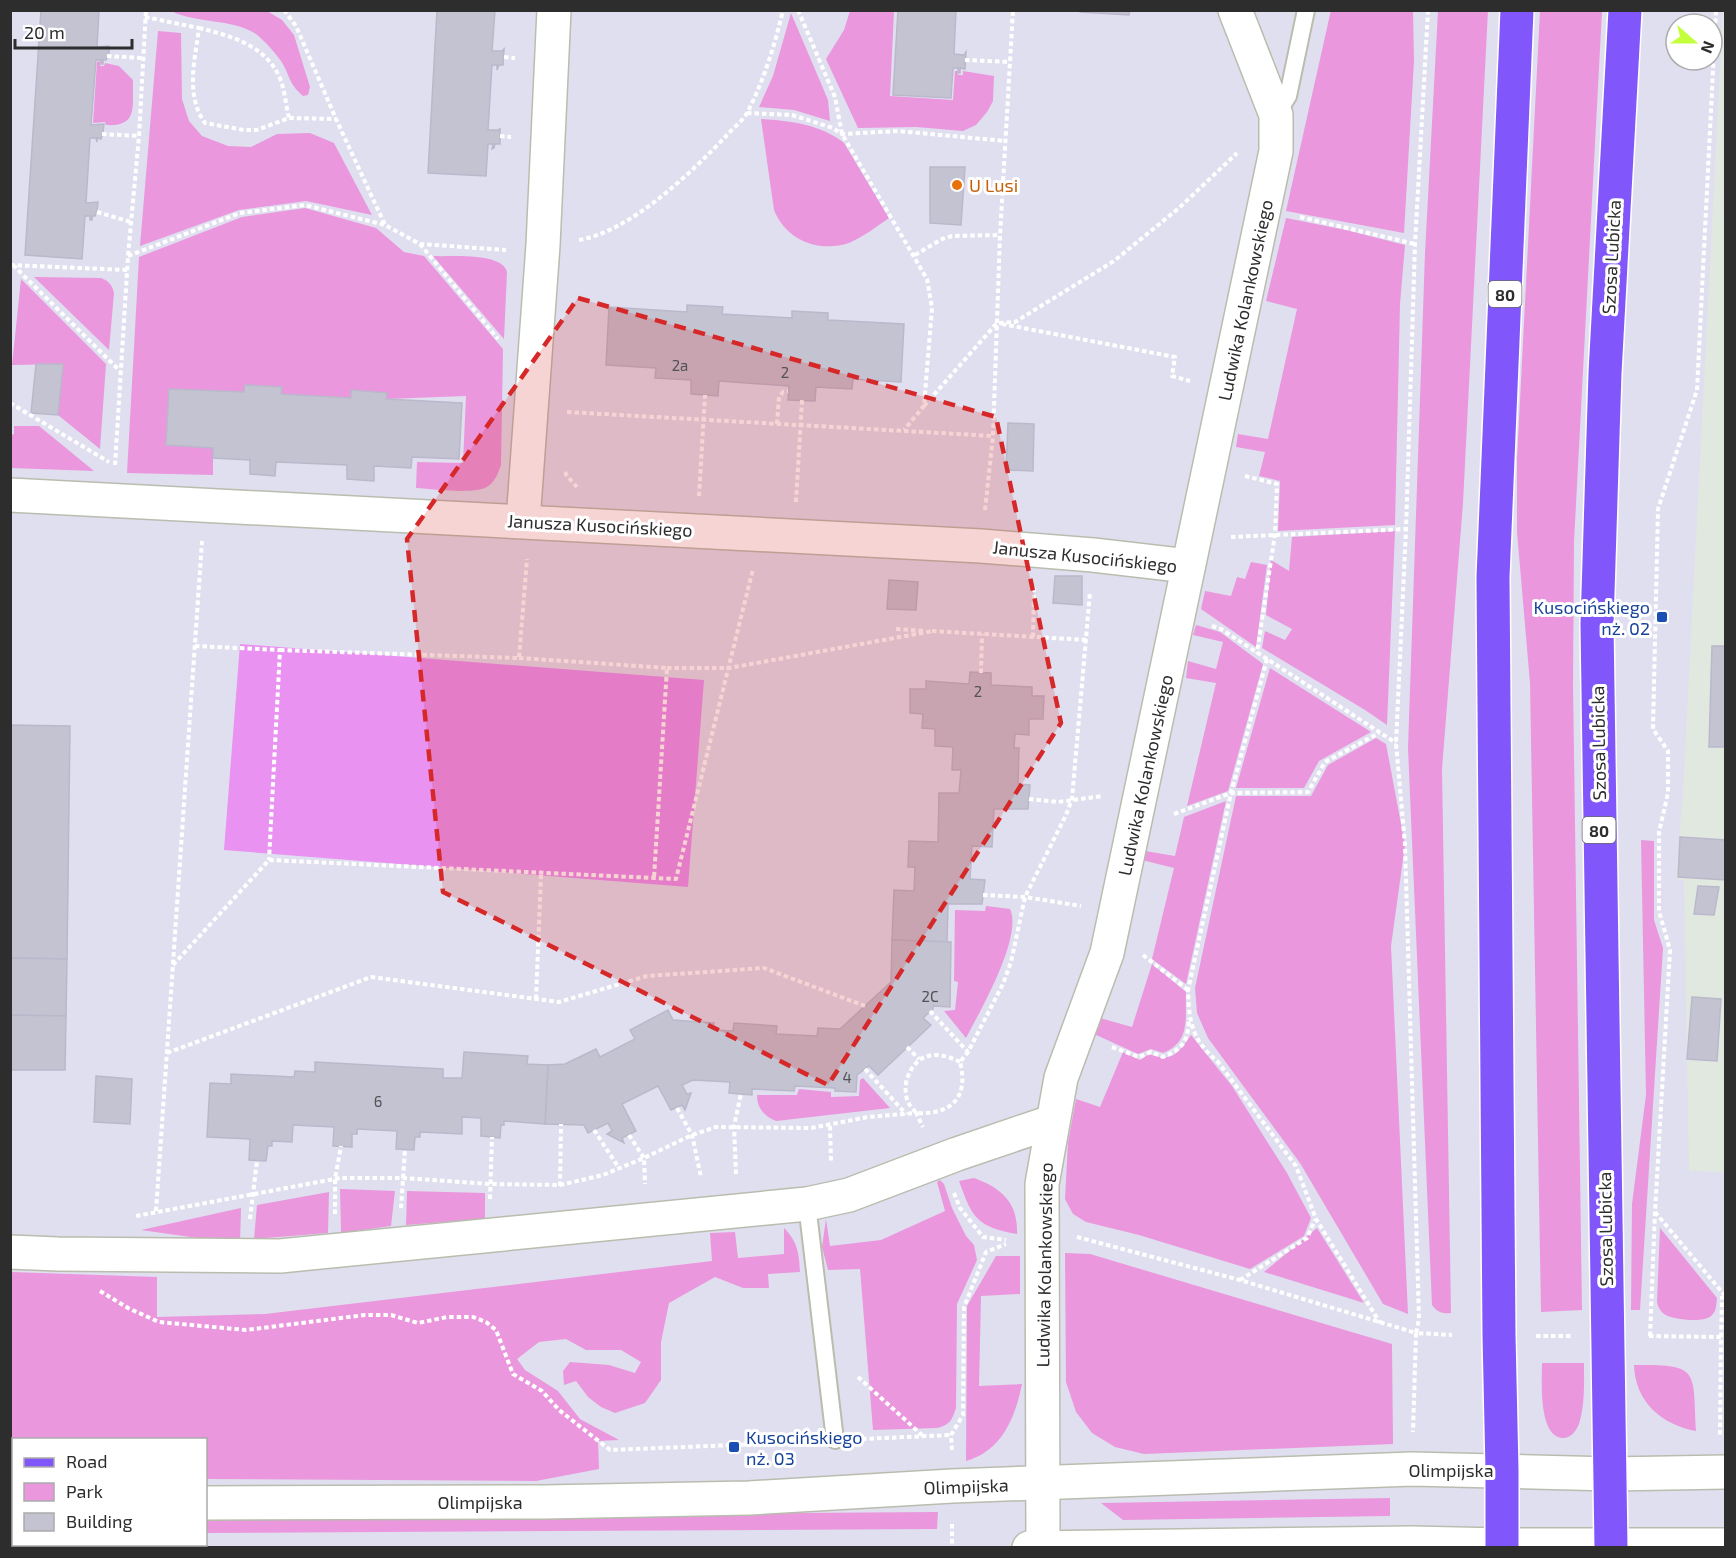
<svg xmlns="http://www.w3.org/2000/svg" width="1736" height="1558" viewBox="0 0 1736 1558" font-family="'Exo 2',sans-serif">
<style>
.industrial{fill:#e1e8df}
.green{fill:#ea97dd}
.pitch{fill:#e992f1}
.building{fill:#c4c3d2;stroke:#bab8cb;stroke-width:1.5}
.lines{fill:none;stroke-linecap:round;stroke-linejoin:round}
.lane-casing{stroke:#b9bdae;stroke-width:20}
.street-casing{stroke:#b9bdae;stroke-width:36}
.secondary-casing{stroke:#b9bdae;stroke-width:36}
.primary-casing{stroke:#fff;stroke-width:36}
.path{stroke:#fff;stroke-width:4;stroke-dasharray:4.5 3;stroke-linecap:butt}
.lane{stroke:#fff;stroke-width:16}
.street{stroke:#fff;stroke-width:33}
.secondary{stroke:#fff;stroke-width:33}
.primary{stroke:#8157fc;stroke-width:33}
.marked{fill:#d62828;fill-opacity:0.2;stroke:#d62828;stroke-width:4.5;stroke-dasharray:12 8;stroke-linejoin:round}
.food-dot{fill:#e8710a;stroke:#fff;stroke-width:2}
.transit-dot{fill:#1a4fb4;stroke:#fff;stroke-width:2}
.labels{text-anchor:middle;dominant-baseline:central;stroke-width:6;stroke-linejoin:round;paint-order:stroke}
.number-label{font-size:15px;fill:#535256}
.shield{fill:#fff;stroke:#6c6c6c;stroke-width:1.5}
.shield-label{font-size:16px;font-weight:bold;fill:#2d2d2d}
.food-label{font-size:18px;fill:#c56008;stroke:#fff;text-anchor:start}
.street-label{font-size:18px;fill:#2d2d2d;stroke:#fff}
.transit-label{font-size:18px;fill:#164399;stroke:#fff;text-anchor:end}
</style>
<rect width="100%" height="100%" fill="#e0dfef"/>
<path class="industrial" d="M1723,11H1725V1172L1689,1171L1684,880L1676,879L1683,793Z"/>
<g class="green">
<path d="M1331,10L1413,11L1414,61L1404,233L1286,211Z"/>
<path d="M1488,10L1463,503L1442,769L1451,1313C1442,1314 1437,1312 1432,1305L1408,748L1425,253L1438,11Z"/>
<path d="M171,11H267L282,20L294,35L310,87L308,95L303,96C288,83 290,75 281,61C275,53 264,40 256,34C231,18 197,24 171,11Z"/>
<path d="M850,11H894L890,96L953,100L955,71H957L958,75H963V71L994,76L993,101L987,112L976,125L963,131L916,127L858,128L826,59L844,30Z"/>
<path d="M1540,11H1602L1574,542L1573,684L1582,1310L1541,1312L1530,683L1517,532V459Z"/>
<path d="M791,13L828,100L830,121L794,110L759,107L773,76Z"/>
<path d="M158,31L181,33L182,99L189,121L202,136L228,146L251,147L277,134L310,133L334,143L372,215L306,201L239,210L140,246Z"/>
<path d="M100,61V66H104L105,63L119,66L133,80C132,106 139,127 106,125L105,122L93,123L97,62Z"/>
<path d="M761,119C790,121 820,124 844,143L889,218C876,227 863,237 849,243C818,253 786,240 774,210Z"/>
<path d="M305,208L376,228L404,252L424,256L503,349L501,465C498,474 494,484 485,488C471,494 432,489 416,488L417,462L463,463L466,396L386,399V393L351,391V398L281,394L282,388L244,392L169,389L166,445L213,448V475L127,473L139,257L242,217Z"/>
<path d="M1286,218L1346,230L1405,245L1400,304L1395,525L1278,531L1280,481L1259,476L1265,452L1236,447L1238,434L1268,439L1297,309L1266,301Z"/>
<path d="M433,256C451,257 502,252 507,272L504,339Z"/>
<path d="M34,277L101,278C109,281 112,285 114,293L109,350Z"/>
<path d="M21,279L106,364L100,449L58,415L62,364L12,365Z"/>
<path d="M14,426H39L94,471L11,468V435L14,434Z"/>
<path d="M1395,531L1387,725L1365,710L1262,648L1265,631L1285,640L1292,629L1266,615L1271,560L1289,571L1292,537Z"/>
<path d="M1251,562L1267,565L1256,647L1201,609L1205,591L1231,596L1237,577L1245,579Z"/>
<path d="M1196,625L1220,632L1263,664L1228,791L1187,806L1216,683L1186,678L1188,661L1216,669L1223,642L1193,635Z"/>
<path d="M1270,668L1371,732L1319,761L1304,788H1236Z"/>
<path d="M1376,738L1386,744L1405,845L1391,946L1408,1314L1383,1304L1300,1163L1208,1038L1197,1013L1195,988L1236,796H1311L1328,765Z"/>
<path d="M1226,801L1186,984L1152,959L1174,868L1142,860L1145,851L1175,856L1184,817Z"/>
<path d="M1641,840L1654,841V920L1663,948L1640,1310H1631L1632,1204L1646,1095Z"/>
<path d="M986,906L1010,909C1023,937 980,1011 966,1038L944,1011L955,1010L958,982L954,981L955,910L985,911Z"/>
<path d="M1152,964L1186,992C1185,1018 1191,1042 1163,1053L1151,1049L1138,1054L1094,1034L1100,1018L1132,1027Z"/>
<path d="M1191,1035L1232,1086L1287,1173L1311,1218L1304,1236L1250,1269L1139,1235L1086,1222L1073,1214L1065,1199L1068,1142L1076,1099L1100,1107L1123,1052L1140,1060L1149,1054C1173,1063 1178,1053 1191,1035Z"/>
<path d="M863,1078L890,1108L776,1121C764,1116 757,1108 757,1095H797L799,1089L831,1092V1097L859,1096L860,1080Z"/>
<path d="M974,1178C1002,1188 1018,1203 1017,1234C977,1227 972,1218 959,1181Z"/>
<path d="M940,1180L944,1184L952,1208L966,1236L974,1245L977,1260L957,1304L956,1408C952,1420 950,1425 937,1428L873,1430L860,1269L828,1270L822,1247L826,1219L830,1246L881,1240L945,1211L937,1182Z"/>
<path d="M340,1189L395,1191L391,1226L341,1233Z"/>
<path d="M407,1191L485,1193V1219L406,1225Z"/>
<path d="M329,1192L328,1233L254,1239L257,1205Z"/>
<path d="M241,1208L240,1244L141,1230Z"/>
<path d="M784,1228C798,1242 799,1254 800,1272L768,1274L769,1288H743L715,1277L669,1303L661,1342V1380L645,1403L615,1413L601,1407L588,1397L576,1381L564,1385L563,1371L570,1362L609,1365L635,1373L641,1362L621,1350H586L566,1339L539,1342L517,1359L525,1370L558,1391L580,1419L619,1440L598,1441L599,1469L536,1481L206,1479V1440H14L13,1478H11V1272L157,1277V1317L265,1314L712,1261L710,1233L735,1232L738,1258L784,1254Z"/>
<path d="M1317,1228L1364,1303L1264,1272Z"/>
<path d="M1660,1228L1717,1298C1716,1305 1717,1311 1711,1316C1704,1323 1672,1320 1664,1314C1660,1311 1658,1307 1657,1302Z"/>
<path d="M1065,1253L1090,1254L1392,1344L1393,1444L1144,1454L1115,1447L1092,1433L1076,1412L1066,1382Z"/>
<path d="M996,1256H1020V1294L981,1296L979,1386L1022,1384C1015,1418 1002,1451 966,1461L967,1306Z"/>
<path d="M1542,1363H1584C1584,1383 1585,1405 1579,1424C1576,1431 1571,1438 1563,1438C1538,1437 1542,1380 1542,1363Z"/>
<path d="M1634,1365C1700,1364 1693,1370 1696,1431C1662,1425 1635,1402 1634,1365Z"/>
<path d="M1390,1498V1516L1123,1520L1101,1503Z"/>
<path d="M938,1512L937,1529L206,1533V1517Z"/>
</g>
<path class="pitch" d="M240,644L704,680L688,887L224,850Z"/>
<g class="building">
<path d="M41,10H99L97,47L109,46V54L106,60H103V64H101V60H96L91,125L104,124L103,132L101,139L97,138V142L96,138H90L86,203L98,202L97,210L95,216H92V220H90V216H85L82,259L25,255Z"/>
<path d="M437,10H495L492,51H502L504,49L503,65H499L497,70V65H492L488,130H499L500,128V144H495L494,148L492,149L493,144H488L486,176L428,173Z"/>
<path d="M898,10H956L954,54L964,55L966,52L965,69L960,68V73H958V68H953L951,98L893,95Z"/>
<path d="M1080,10H1130L1129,15L1080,12Z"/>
<path d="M930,167H965L961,225L930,223Z"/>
<path d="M687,305L723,307L722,314L792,318V311L828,313V320L904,324L901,382L853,379L852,389L816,387L815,401L788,400L789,386L719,381L718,396L691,394V380L655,378L656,368L606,365L609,307L687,312Z"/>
<path d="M36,364H63L58,415L31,413Z"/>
<path d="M245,385L282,387L281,394L351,398V390L387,393L386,399L462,403L459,459L412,457L411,468L374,466V481L347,479V465L276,462L275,476L250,474V460L213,458V448L166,445L169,389L244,392Z"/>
<path d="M1008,423L1034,424L1033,471L1006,470Z"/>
<path d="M1055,576H1082V605L1053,603Z"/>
<path d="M889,580L918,582L916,610L887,609Z"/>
<path d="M1712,646H1726V747H1709Z"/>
<path d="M970,672L991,673V685L1032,687V696H1044L1043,719H1029V735L1015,734L1014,748H1019L1018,784L1030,785L1028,809H994L992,847L972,846L970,879L985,880L982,904H948L947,942L892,940L894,890L914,891L915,867H908L909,841L938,842L939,793H959L961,770H952L953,747L935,746V729L922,728L923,714L910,713V689H926V681L969,684Z"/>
<path d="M10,725L70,726L67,959L10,958Z"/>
<path d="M1680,837L1726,840V880L1678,877Z"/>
<path d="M1698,886L1719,887L1714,915L1694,914Z"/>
<path d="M892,940L951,942L950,1007L933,1006V1009L923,1018L931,1025L878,1075L869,1066L857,1075L856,1092L835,1091V1088L795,1086L794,1091L752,1089V1095L729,1093L730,1082L693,1080L682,1085L687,1094L691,1093L685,1110L682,1105L671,1110L658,1086L622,1104L636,1131L622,1138L624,1143L607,1134L612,1131L608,1123L588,1133L584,1125L545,1124L548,1065L565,1064L596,1049L600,1057L635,1039L630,1030L668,1010L673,1020L714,1023L713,1030L733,1031L734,1023L777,1026L776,1034L817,1036L818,1028L840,1029L891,982Z"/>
<path d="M10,958L67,959L66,1016L10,1015Z"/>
<path d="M1692,997L1721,999L1717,1061L1687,1059Z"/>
<path d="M10,1015L66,1016L65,1070H10Z"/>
<path d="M464,1052L528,1056L527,1064L548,1065L545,1124L504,1121V1125H501L500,1138L481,1136V1118L462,1117V1134L420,1132V1137H415L414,1150L396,1149L397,1131L357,1129V1134H352V1147L333,1146L334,1127L293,1125L292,1142L272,1141V1146H268L266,1161L249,1160L250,1139L207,1137L210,1083L231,1084V1074L294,1077L295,1071L315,1072V1062L443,1069V1078H462Z"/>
<path d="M96,1076L132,1079L130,1124L94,1122Z"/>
</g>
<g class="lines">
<defs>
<g id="lane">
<path d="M1276,115L1288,96L1306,10"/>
<path d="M807,1204L835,1440"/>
</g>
<g id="street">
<path d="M10,495L981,546L1093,555L1188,566"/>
<path d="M523,521L543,245L554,10"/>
<path d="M10,1252L58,1254L280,1256L807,1204L849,1195L957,1154L1051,1122"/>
<path d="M1043,1547L1042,1184L1061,1078L1107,953L1276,151V115L1235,10"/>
</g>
<g id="secondary">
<path d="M10,1503H14"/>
<path d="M206,1503L544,1502L749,1498L952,1486L1412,1469L1611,1474L1726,1472"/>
<path d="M1029,1548L1412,1543L1501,1545H1726"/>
</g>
<g id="primary">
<path d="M1502,1548V1470L1499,1335L1493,577L1517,10"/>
<path d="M1611,1548L1597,624L1605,373L1625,10"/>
</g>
</defs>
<use href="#lane" class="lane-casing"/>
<use href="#street" class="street-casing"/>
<use href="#secondary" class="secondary-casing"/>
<use href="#primary" class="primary-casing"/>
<g class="path">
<path d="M284,10L296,26L336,119L385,225L420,244L506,250"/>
<path d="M798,10L835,97L842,134L927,279L932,308L924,406L904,430"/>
<path d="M1428,10L1415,244L1406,529L1396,743L1405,845L1419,1319L1416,1333L1452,1335"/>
<path d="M145,17L199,28C195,60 185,95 205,123L244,130H257L289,118L336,119"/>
<path d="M199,28C232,36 268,46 281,81C285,92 286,106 289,118"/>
<path d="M107,56L143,58"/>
<path d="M504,57L515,58"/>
<path d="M965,60L1010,62"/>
<path d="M747,113L792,115L833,128L842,134L898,131L1005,141"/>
<path d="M102,134L139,136"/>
<path d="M500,136L511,137"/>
<path d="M97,212L131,222"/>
<path d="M1300,217L1415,244"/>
<path d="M579,240C631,231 691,173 727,135C734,127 744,120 748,111C764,80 775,44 783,10"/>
<path d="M420,244L498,339"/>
<path d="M915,255L942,239L952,236L1000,235"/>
<path d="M128,256L240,213L305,205L385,225"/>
<path d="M10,265L127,270"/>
<path d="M13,265L120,371"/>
<path d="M1002,324L1175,357L1172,376L1190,381"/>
<path d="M10,403L109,462"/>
<path d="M924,406L997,323L1015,322L1114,261L1179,208L1237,153"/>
<path d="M567,412L993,436"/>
<path d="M777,424L779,397L783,392L788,391"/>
<path d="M115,465L128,256L139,136L146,10"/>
<path d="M565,472L567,476L577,487"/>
<path d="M1245,476L1277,484L1275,534L1257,653"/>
<path d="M699,496L705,395"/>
<path d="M796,502L802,400"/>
<path d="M985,510L993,436L1000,235L1013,10"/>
<path d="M1231,537L1406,529"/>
<path d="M1212,626L1221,629L1396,743"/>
<path d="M896,629L924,631"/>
<path d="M932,631L1087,640"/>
<path d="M1033,637L1034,587"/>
<path d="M195,646L280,650L269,860"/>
<path d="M280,650L519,658L527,559"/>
<path d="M519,658L667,668L654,878"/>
<path d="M1267,659L1231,793L1188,990C1189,1023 1192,1040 1218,1062L1296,1166L1316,1219L1380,1323"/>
<path d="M667,668H729L933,631"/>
<path d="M981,673L982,634"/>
<path d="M1029,799L1058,802L1103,796"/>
<path d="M1174,814L1231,793L1308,792L1325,762L1379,733"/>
<path d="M983,895L1025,897L1081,906"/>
<path d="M1143,955L1188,990"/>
<path d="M173,965L269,860L676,879L753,569"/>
<path d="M536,999L541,875"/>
<path d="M930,1011L968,1052"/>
<path d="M1726,1041V1110"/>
<path d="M907,1047L919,1059"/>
<path d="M1112,1047L1139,1057L1151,1052L1163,1057C1184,1048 1188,1041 1189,1018"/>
<path d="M167,1053L371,977L559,1002L647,976L764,968L865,1006"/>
<path d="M960,1062C937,1050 916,1052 907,1079C905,1085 905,1096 908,1102C910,1106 914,1110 916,1113C952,1115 969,1097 960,1062L968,1052L1003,984L1011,962L1025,897L1066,815L1072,799L1090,592"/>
<path d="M865,1069L906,1114"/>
<path d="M677,1108L692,1135L701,1177"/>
<path d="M830,1126L831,1161"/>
<path d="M594,1130L619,1168"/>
<path d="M629,1135L644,1158L645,1184"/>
<path d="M736,1174L734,1126L741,1094"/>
<path d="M560,1186L561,1124"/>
<path d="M954,1193L960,1208L983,1237L1006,1240"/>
<path d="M490,1199L492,1137"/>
<path d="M401,1208L405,1149"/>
<path d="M156,1211L202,541"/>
<path d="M1655,1212L1726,1297"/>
<path d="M335,1214V1179L341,1146"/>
<path d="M136,1216L340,1178H403L490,1184L560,1185L603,1175L644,1158L692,1135L716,1127L811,1128L868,1117L916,1113L923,1127"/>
<path d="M250,1219L257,1161"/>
<path d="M1077,1237L1240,1280L1416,1333L1413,1432"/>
<path d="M1240,1280L1307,1238L1315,1220"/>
<path d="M100,1291L128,1308L159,1322L246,1330L365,1315H391L418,1323L447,1317H473L486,1322L496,1330L513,1374L542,1391L559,1410L610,1450L807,1442"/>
<path d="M1536,1336H1572"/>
<path d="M1649,1336L1721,1337L1720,1435"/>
<path d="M1650,1336L1655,1212L1670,950L1659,911V832L1668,793V751L1653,729L1658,509L1697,390L1716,10"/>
<path d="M1721,1337L1722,1296"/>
<path d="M858,1377L923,1436"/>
<path d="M862,1439L951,1435"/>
<path d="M952,1450L951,1435L963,1415L964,1307L986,1252L1006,1244"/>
<path d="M952,1524V1548"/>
</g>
<use href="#lane" class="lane"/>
<use href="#street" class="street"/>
<use href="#secondary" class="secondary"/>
<use href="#primary" class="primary"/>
</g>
<path class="marked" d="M578,298L996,417L1061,723L828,1085L443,892L407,539Z"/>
<circle class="food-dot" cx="957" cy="185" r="6"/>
<g class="transit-dot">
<rect x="1656" y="611" width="12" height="12" rx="3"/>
<rect x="728" y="1441" width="12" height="12" rx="3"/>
</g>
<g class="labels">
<g class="number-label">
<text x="680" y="365">2a</text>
<text x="785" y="372">2</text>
<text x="978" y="691">2</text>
<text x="930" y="996">2C</text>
<text x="847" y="1077">4</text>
<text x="378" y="1101">6</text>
</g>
<g class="shield">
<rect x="1488.5" y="281" width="33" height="26" rx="4.5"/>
<rect x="1582.5" y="817" width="33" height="26" rx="4.5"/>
</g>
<g class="shield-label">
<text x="1505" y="294">80</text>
<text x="1599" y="830">80</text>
</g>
<g class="food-label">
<text x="969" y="185">U Lusi</text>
</g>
<g class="street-label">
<text transform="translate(1611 257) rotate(-87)">Szosa Lubicka</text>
<text transform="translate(1245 300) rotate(-78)">Ludwika Kolankowskiego</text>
<text transform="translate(600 525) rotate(3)">Janusza Kusocińskiego</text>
<text transform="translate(1085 556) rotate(6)">Janusza Kusocińskiego</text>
<text transform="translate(1598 743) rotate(-91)">Szosa Lubicka</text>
<text transform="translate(1145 775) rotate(-78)">Ludwika Kolankowskiego</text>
<text transform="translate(1605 1229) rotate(-91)">Szosa Lubicka</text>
<text transform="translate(1044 1265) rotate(-89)">Ludwika Kolankowskiego</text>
<text x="1451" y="1470">Olimpijska</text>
<text transform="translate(966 1486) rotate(-2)">Olimpijska</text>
<text x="480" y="1502">Olimpijska</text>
</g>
<g class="transit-label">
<text x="1650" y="607">Kusocińskiego<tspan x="1650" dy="21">nż. 02</tspan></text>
<text x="746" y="1437" text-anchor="start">Kusocińskiego<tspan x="746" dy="21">nż. 03</tspan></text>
</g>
</g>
<rect width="1736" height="1558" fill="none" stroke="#2d2d2d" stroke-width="24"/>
<rect x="12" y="1438" width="195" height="108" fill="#ffffff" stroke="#ababab" stroke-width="1.5"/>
<rect x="24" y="1458" width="30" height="9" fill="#8157fc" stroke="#ababab" stroke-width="1.5"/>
<text x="66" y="1468" font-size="18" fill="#2d2d2d">Road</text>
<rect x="24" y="1483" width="30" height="18" fill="#ea97dd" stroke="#ababab" stroke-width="1.5"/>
<text x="66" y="1498" font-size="18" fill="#2d2d2d">Park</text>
<rect x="24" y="1513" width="30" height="18" fill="#c4c3d2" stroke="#ababab" stroke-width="1.5"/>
<text x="66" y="1528" font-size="18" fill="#2d2d2d">Building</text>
<g transform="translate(1694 42) rotate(111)"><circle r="28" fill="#ffffff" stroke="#ababab" stroke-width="1.5"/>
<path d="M0-4.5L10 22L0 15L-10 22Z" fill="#c4ff3c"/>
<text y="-9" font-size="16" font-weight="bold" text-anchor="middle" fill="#2d2d2d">N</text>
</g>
<path d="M15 39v9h117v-9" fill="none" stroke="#2d2d2d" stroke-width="3"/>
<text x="24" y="39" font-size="18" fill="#2d2d2d" stroke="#ffffff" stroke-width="4.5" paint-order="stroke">20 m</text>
</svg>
